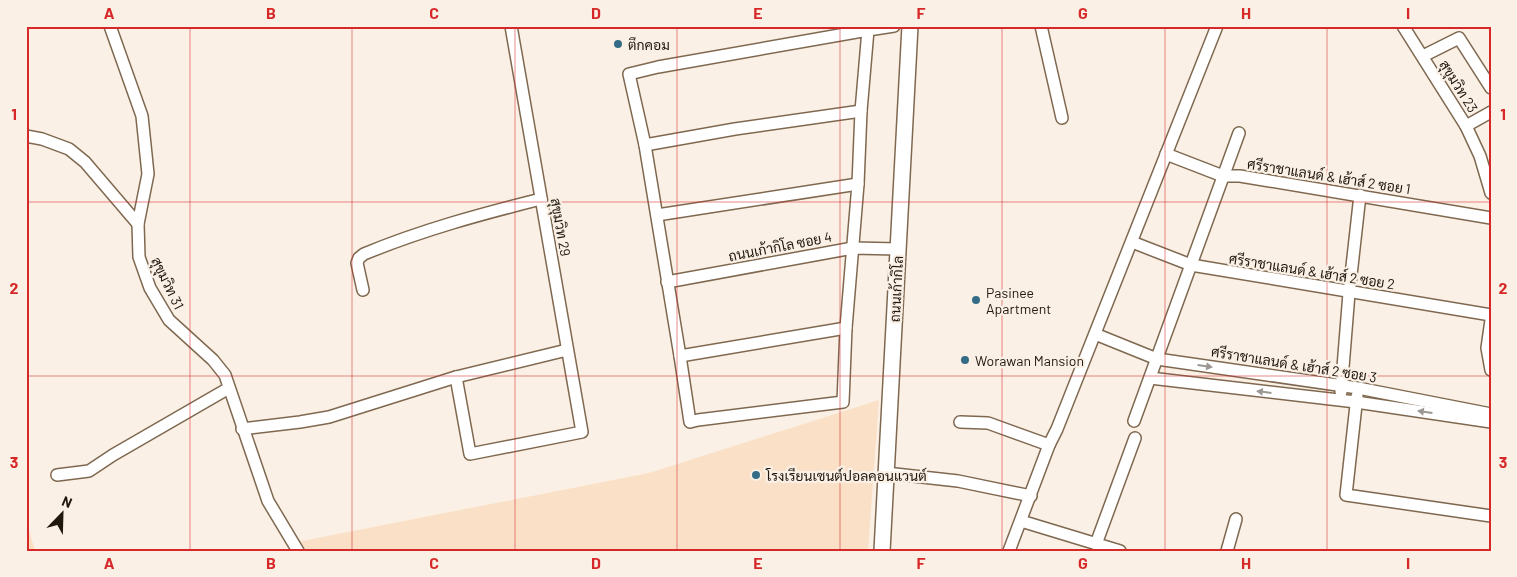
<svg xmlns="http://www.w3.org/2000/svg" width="1517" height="577" viewBox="0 0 1517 577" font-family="Barlow,Sarabun,sans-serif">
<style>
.built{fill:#fae0c6}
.green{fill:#fbddc0}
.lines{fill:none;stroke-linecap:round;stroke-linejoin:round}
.minor-casing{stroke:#7f6850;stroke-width:14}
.secondary-casing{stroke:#7f6850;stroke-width:18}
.minor{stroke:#fff;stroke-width:11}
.secondary{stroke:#fff;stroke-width:15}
.oneway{fill:#9b9792}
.grid{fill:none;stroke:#d62828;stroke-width:1;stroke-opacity:0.55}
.poi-dot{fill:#346b86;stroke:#fbf0e5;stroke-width:2}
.labels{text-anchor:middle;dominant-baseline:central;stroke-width:4.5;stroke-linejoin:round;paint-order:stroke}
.poi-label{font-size:14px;fill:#20170d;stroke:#fbf0e5;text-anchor:start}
.street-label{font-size:14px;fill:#20170d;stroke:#fbf0e5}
.neatline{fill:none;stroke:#d62828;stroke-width:2}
.grid-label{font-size:16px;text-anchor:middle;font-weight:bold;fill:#d62828}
</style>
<rect width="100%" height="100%" fill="#fbf0e5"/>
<path class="built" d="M879,400L868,551H303L297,542L649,473Z"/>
<path class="green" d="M26,520L35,551H26Z"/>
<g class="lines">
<defs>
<g id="minor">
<path d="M110,26L142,116L148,174L138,224L139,257L150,288L169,320L213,360L225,375L268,501L298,551"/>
<path d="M1041,26L1062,118"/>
<path d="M1403,26L1466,126L1480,156L1491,193"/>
<path d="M868,30L861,111L858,184L846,328L843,402L698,420L690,422L680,356L645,145L629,74L658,67L868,30L894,26"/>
<path d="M1423,56L1459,38L1491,88"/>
<path d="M1466,126L1491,112"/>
<path d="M26,136L42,139L69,149L85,162L138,224"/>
<path d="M645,145L735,129L861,111"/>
<path d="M1166,154L1223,176H1240L1491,218"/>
<path d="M657,215L858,184"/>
<path d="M1132,242L1191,265L1491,315"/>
<path d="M667,282L853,248L898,249"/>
<path d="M363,290L357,263L359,258L364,254C422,230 481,214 541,199"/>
<path d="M1491,320L1487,348L1491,370"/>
<path d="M1095,334L1157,359L1358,388L1491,414"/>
<path d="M680,356L846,328"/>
<path d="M456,377L470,454L582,432L511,26"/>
<path d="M1150,378L1356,402L1491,422"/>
<path d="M1341,392L1349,293L1360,195"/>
<path d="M1357,396L1346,495L1491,516"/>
<path d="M1134,421L1239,133"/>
<path d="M960,422L988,423L1049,445"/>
<path d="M242,429L300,422L329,417L456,377L567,350"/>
<path d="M886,473L958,481L1031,496"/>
<path d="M57,475L89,471L113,455L229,388"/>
<path d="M1021,521L1120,551"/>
<path d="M1096,544L1135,438"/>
<path d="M1009,551L1049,445L1057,429L1217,26"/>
<path d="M1227,551L1236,519"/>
</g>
<path id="secondary" d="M882,551L910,26"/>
</defs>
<use href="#minor" class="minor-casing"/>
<use href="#secondary" class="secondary-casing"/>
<use href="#minor" class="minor"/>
<use href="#secondary" class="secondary"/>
</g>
<defs><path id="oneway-solid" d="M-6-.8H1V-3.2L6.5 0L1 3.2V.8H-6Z" transform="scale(1.25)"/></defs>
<g class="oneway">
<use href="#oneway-solid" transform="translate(1205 366) rotate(8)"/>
<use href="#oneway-solid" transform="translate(1264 392) rotate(-173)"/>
<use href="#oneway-solid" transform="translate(1425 412) rotate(-172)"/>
</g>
<path class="grid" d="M190,26V551M352,26V551M515,26V551M677,26V551M840,26V551M1002,26V551M1165,26V551M1327,26V551M26,202H1491M26,376H1491"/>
<g class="poi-dot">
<circle cx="618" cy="44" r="5"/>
<circle cx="976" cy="300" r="5"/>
<circle cx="965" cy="360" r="5"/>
<circle cx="756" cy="475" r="5"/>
</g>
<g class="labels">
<g class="poi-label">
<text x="628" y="44">ตึกคอม</text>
<text x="986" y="292">Pasinee<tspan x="986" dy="16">Apartment</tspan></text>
<text x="975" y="360">Worawan Mansion</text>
<text x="766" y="475">โรงเรียนเซนต์ปอลคอนแวนต์</text>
</g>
<g class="street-label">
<text transform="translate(1459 86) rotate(58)">สุขุมวิท 23</text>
<text transform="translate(1329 176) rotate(9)">ศรีราชาแลนด์ &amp; เฮ้าส์ 2 ซอย 1</text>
<text transform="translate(561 227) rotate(80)">สุขุมวิท 29</text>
<text transform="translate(780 246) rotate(-11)">ถนนเก้ากิโล ซอย 4</text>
<text transform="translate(1312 271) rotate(9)">ศรีราชาแลนด์ &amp; เฮ้าส์ 2 ซอย 2</text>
<text transform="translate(168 283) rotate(64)">สุขุมวิท 31</text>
<text transform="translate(896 289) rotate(-87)">ถนนเก้ากิโล</text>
<text transform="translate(1294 364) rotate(9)">ศรีราชาแลนด์ &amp; เฮ้าส์ 2 ซอย 3</text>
</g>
</g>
<rect width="1517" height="577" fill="none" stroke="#fbf0e5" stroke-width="55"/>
<g transform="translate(62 514) rotate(23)" stroke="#fbf0e5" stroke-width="4" paint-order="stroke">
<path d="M0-4L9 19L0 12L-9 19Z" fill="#20170d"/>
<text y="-8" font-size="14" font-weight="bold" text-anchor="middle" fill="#20170d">N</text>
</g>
<rect x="28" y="28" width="1462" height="522" class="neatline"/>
<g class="grid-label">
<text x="109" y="19">A</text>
<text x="271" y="19">B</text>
<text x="434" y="19">C</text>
<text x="596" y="19">D</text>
<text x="758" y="19">E</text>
<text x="921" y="19">F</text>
<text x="1083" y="19">G</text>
<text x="1246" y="19">H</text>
<text x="1408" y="19">I</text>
<text x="14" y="120">1</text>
<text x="1503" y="120">1</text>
<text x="14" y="294">2</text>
<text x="1503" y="294">2</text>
<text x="14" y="468">3</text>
<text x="1503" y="468">3</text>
<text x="109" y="569">A</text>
<text x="271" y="569">B</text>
<text x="434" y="569">C</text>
<text x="596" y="569">D</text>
<text x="758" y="569">E</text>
<text x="921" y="569">F</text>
<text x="1083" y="569">G</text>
<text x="1246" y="569">H</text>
<text x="1408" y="569">I</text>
</g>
</svg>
